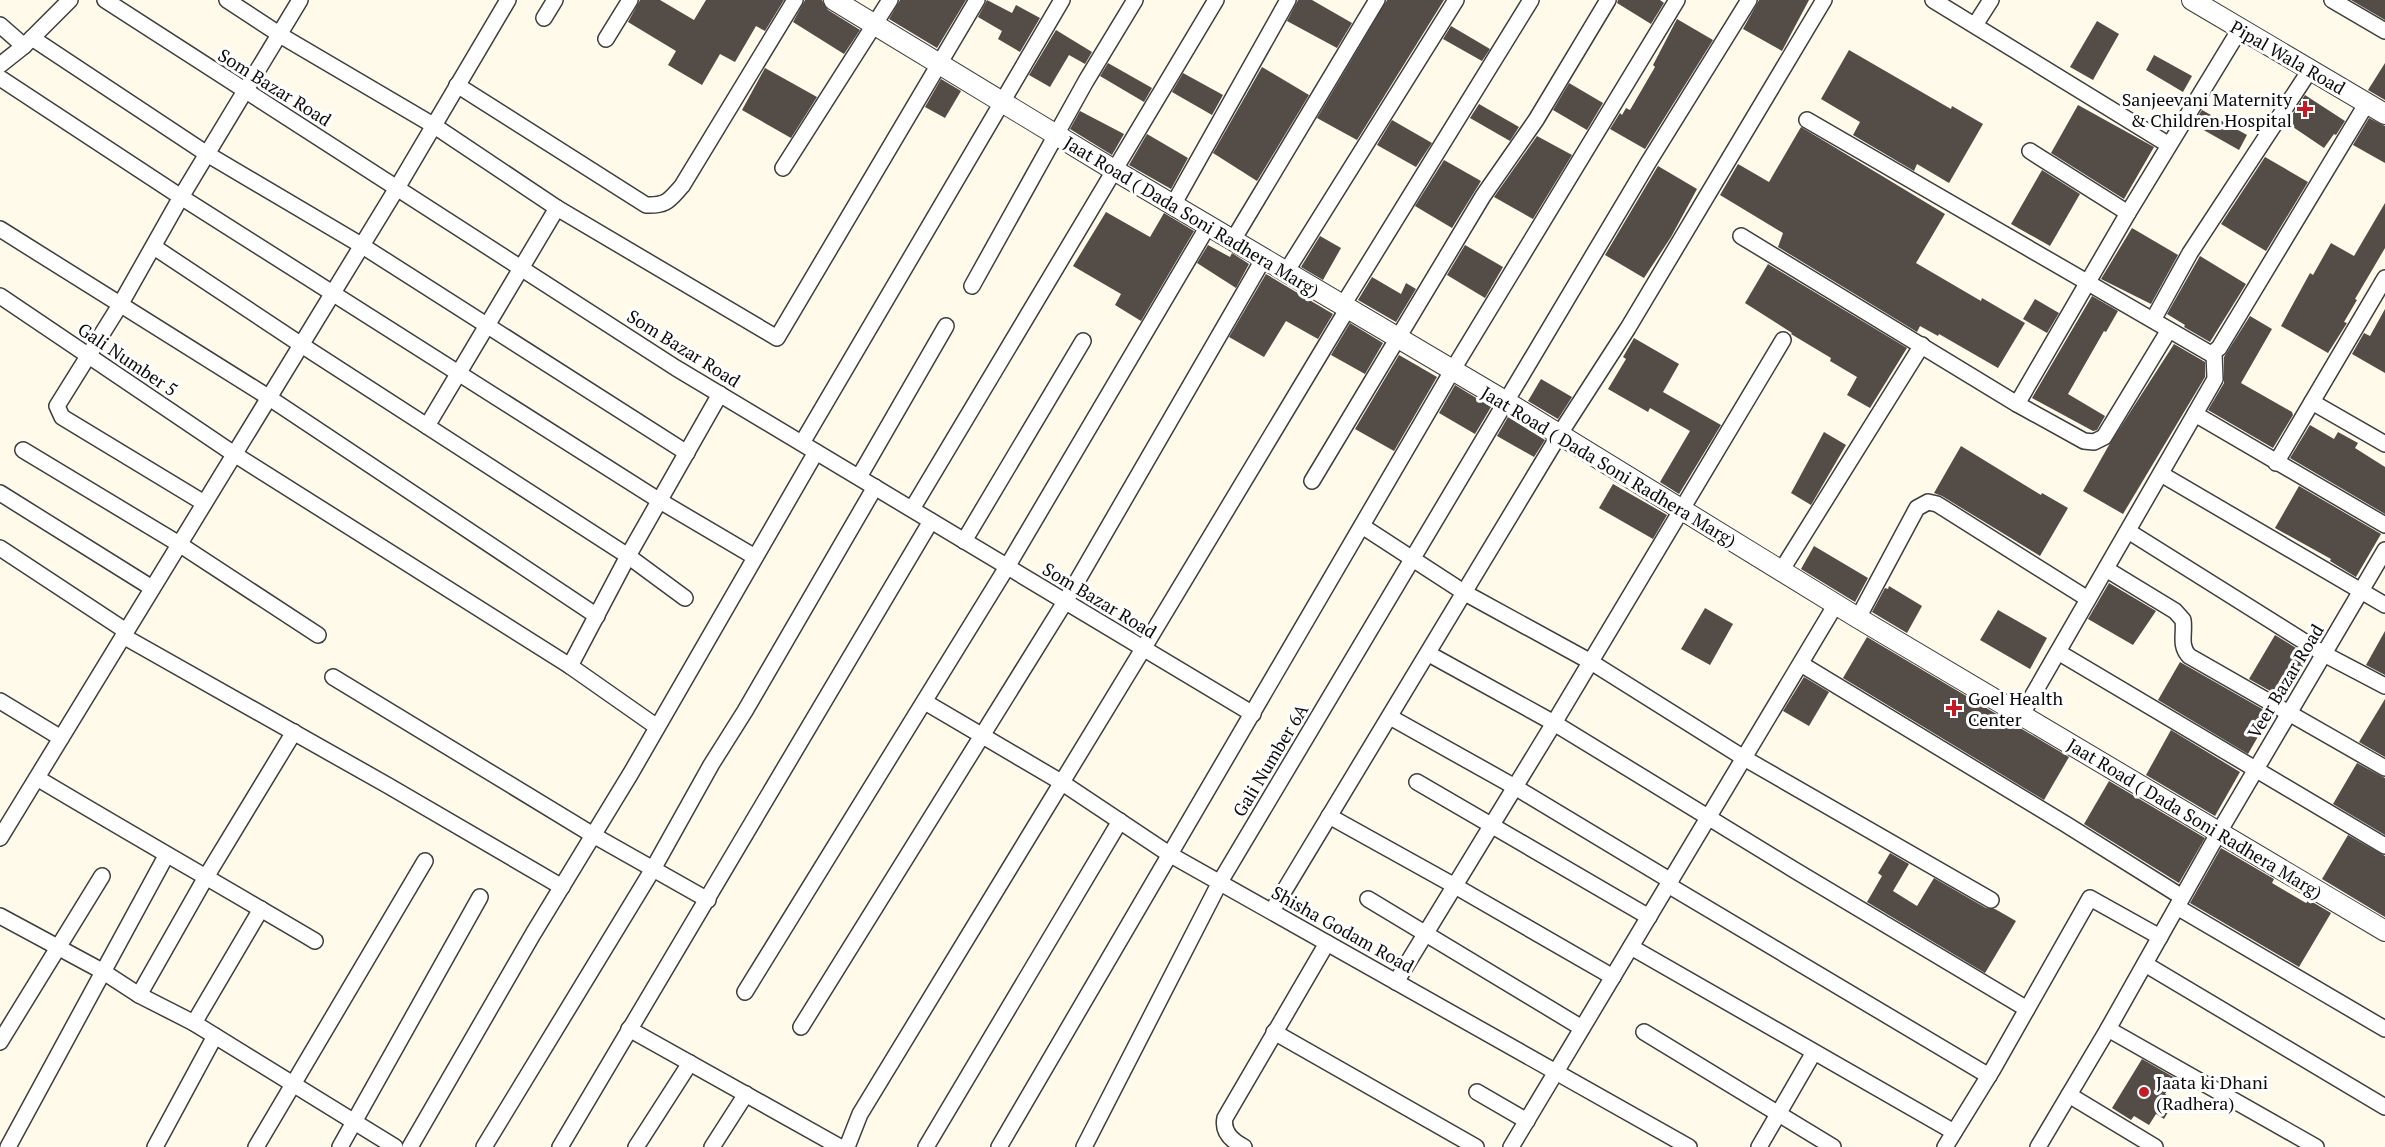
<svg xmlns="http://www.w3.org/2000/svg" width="2385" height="1147" viewBox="0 0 2385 1147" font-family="'PT Serif',serif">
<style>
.building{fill:#544c47}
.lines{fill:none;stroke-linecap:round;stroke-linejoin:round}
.minor-casing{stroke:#3e3e3e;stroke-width:18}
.tertiary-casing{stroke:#3e3e3e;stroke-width:22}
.minor{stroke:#fff;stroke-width:15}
.tertiary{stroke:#fff;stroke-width:20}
.poi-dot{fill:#c31c26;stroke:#fff;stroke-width:2}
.labels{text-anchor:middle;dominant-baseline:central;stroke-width:6;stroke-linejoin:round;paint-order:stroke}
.street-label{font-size:18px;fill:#0b0b0b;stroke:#fff}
.poi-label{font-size:18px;fill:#0b0b0b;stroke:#fff;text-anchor:start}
</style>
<rect width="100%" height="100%" fill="#fffae9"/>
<g class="building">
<path d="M640,0H660L694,20L706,0H784L765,31L756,26L735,62L720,54L702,85L668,65L676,51L628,22Z"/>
<path d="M805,0H822L828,10L860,30L844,54L793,22Z"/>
<path d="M900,0H966L937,48L889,19Z"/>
<path d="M987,0L1012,13L1016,5L1040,18L1020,52L998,39L1002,31L978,17Z"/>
<path d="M1298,0H1312L1352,23L1337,48L1287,21Z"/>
<path d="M1387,0H1444L1357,140L1317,118Z"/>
<path d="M1618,0H1660L1664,3L1651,24L1617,3Z"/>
<path d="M1759,0H1809L1782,51L1743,29Z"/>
<path d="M2351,0H2385V20Z"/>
<path d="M1677,19L1713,40L1645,149L1610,129L1620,113L1622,115L1626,108L1630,110L1655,67L1653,65Z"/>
<path d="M2097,21L2119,34L2093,80L2070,67Z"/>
<path d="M1451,26L1490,49L1482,61L1443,39Z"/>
<path d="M1056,30L1092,52L1085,64L1069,55L1050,87L1029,75Z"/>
<path d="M1849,50L1951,109L1952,106L1983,124L1949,183L1917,164L1914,171L1853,135L1860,122L1821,99Z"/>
<path d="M2154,55L2192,76L2183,92L2146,70Z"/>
<path d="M1108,63L1152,88L1144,102L1100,76Z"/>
<path d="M2385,63V100L2368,90Z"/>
<path d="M1262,67L1309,95L1257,181L1213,153Z"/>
<path d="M765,68L817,97L791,138L742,110Z"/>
<path d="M1183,73L1223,95L1212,115L1172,92Z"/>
<path d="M941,79L961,91L945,118L925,107Z"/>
<path d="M1569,83L1603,103L1587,130L1553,110Z"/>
<path d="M2305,95L2345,121L2336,135L2334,134L2324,148L2287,123Z"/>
<path d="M1479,104L1519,127L1510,141L1470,118Z"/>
<path d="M2078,105L2154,147L2124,199L2051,153Z"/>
<path d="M2202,110L2247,135L2239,150L2193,124Z"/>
<path d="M1080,111L1124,134L1112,155L1070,129Z"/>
<path d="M2369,118L2385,126V163L2353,145Z"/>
<path d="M1392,120L1432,143L1416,167L1377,145Z"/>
<path d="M1801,127L1945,214L1916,263L1981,301L1982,298L2025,323L1998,368L1939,334L1938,336L1920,326L1917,332L1778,247L1783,233L1720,195L1738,164L1769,182Z"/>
<path d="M1147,134L1188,158L1171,189L1129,165Z"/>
<path d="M1537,136L1572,155L1533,219L1494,197Z"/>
<path d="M2265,157L2308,182L2266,251L2221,224Z"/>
<path d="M1444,160L1481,181L1452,228L1415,206Z"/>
<path d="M1658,166L1697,189L1671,237L1644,278L1605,255Z"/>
<path d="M2042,170L2080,194L2050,246L2011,224Z"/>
<path d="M2385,203V248L2355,299L2357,300L2344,322L2347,323L2328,353L2281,326L2310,273L2313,275L2331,243L2354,256Z"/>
<path d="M1106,212L1150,237L1164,213L1194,231L1141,321L1115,305L1121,294L1073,266Z"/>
<path d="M2132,228L2178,255L2151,304L2101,279Z"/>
<path d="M1320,236L1341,248L1323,280L1301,267Z"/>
<path d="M1208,245L1230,257L1232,253L1249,264L1236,288L1197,263Z"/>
<path d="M1465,245L1503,267L1485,298L1447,275Z"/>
<path d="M2200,256L2246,284L2210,342L2184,327L2185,325L2167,314Z"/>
<path d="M1768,264L1907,348L1870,408L1847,395L1857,377L1830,361L1831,358L1791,334L1792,333L1745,303Z"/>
<path d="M1266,274L1333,314L1318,339L1286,321L1264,357L1229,337Z"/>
<path d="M1372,277L1401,294L1406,283L1416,289L1396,322L1358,300Z"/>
<path d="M2092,296L2118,311L2106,332L2104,331L2068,394L2105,416L2097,430L2093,431L2032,398Z"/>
<path d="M2035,299L2059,313L2047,333L2023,319Z"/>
<path d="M2385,309V373L2352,354L2364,333L2370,336Z"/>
<path d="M2250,316L2272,329L2241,383L2292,412L2293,415L2273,448L2208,410L2224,383V357Z"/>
<path d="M1350,323L1383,343L1365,374L1331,355Z"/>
<path d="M1634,338L1679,364L1663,392L1721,425L1679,494L1660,482L1690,431L1650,408L1648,412L1608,389L1626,359L1623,357Z"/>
<path d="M2174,344L2205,362V377L2123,514L2083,491L2109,445Z"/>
<path d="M1399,355L1437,377L1394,451L1355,429Z"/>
<path d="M1541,379L1572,397L1558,419L1528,401Z"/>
<path d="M1455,385L1491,407L1475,434L1439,413Z"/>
<path d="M1508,417L1545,440L1534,457L1497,436Z"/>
<path d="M2310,425L2334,439L2338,432L2358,443L2355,448L2385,467V514L2290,458Z"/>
<path d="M1824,432L1846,445L1811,505L1791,493Z"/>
<path d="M1961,446L2041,495L2042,493L2068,508L2040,556L1942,496L1934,493Z"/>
<path d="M1613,484L1667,515L1653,539L1599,508Z"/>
<path d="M2299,486L2381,534L2356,577L2330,561L2331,559L2275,528Z"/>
<path d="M1814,546L1868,578L1855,602L1801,569Z"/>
<path d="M2109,583L2156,611L2133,645L2088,619Z"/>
<path d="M1889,586L1922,606L1907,633L1872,612L1885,588L1888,589Z"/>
<path d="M1705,608L1733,624L1710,665L1681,649Z"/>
<path d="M1998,610L2047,638L2030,669L1980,640Z"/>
<path d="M2385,631V675L2366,665Z"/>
<path d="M2275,635L2309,656L2287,693L2284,691L2281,697L2249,679Z"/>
<path d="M1867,637L2069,757L2044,800L1843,678Z"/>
<path d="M2180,662L2271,714L2248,754L2158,700Z"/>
<path d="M1804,677L1829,692L1809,726L1783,711Z"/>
<path d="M2385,699V757L2359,742Z"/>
<path d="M2171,730L2240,772L2215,816L2146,775Z"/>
<path d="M2357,763L2385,778V835L2333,804Z"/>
<path d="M2109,781L2205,838L2179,883L2084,824Z"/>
<path d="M2348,835L2385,856V917L2322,879Z"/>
<path d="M2221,848L2274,879L2272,883L2306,903L2309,900L2331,913L2299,967L2190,903Z"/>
<path d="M1890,853L1909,864L1893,891L1917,906L1934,878L1986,908L1995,909L2016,921L1985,973L1867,902L1882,876L1878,873Z"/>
<path d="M2142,1059L2175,1078L2165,1094L2175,1100L2164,1119L2156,1114L2149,1125L2134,1116L2131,1120L2112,1108Z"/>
</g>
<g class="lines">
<defs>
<g id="minor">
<path d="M105,0L676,368L1253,714"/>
<path d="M227,0L285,38L433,125L557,208L777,338L977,0"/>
<path d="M1933,0L2169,145"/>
<path d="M2332,0L2385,31"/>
<path d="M544,18L555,0"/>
<path d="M0,25L24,46"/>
<path d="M1975,25L1991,0"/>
<path d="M32,38L207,154L361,245L687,453"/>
<path d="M606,39L630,0"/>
<path d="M0,65L24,46L70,0"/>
<path d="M0,78L181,197L660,501L755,557"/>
<path d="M457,85L646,205C667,206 669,200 682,186L795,0"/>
<path d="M1807,120L2211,354L2219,348L2367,103"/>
<path d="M2030,151L2128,213"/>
<path d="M783,168L890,0"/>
<path d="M1173,205L1288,0"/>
<path d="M0,229L268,397L597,616"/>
<path d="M1741,236L2017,404L2084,441L2094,442L2104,437L2169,330"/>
<path d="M1233,240L1377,0"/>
<path d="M154,247L300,344L628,556L685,598"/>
<path d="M1286,272L1456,0"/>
<path d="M972,286L1086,81L1135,0"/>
<path d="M0,296L234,454L570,666L657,727"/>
<path d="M1343,305L1531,0"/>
<path d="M2153,320L2190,253L2310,70"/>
<path d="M2312,402L2385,444"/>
<path d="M2017,404L2128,213L2240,29"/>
<path d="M2195,414L2385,525"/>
<path d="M427,426L557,208"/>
<path d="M802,443L1062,0"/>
<path d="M23,450L179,544L318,635"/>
<path d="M2276,463L2385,278"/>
<path d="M2161,474L2385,605"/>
<path d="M859,477L946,326"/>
<path d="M1312,481L1483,196L1536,120L1608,0"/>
<path d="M0,493L152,588"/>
<path d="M204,503L62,417L57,406L120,305L181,197L300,0"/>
<path d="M912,509L1216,0"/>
<path d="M1362,526L1465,593L1591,662L1744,758L1991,900"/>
<path d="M2128,531L2324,654L2385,686"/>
<path d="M964,541L1083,341"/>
<path d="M0,548L126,631"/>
<path d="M2106,569L2175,611L2183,620C2185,634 2179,645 2189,656L2385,768"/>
<path d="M1781,571L1922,345"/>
<path d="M1858,618L1917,508L1928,502L1937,504L2088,599"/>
<path d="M123,636L387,785L562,887"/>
<path d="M2058,652L2385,846"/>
<path d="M1429,654L1554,723L1796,871L2027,1009"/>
<path d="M1801,664L2067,825L2182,897"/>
<path d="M570,666L628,556L720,394"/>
<path d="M333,677L593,835L708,900"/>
<path d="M0,701L61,738"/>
<path d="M925,702L1061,782L1169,854L1689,1147"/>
<path d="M2022,714L2211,386L2215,379L2214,353"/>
<path d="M1390,717L1515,787L1671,881"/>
<path d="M37,778C129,833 222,886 315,941"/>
<path d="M1417,782L1649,917"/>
<path d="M1329,816L1455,886L1613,977"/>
<path d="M0,838L397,188L508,0"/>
<path d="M1668,885L1989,1076"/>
<path d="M1368,899L1582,1028"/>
<path d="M2177,907L2385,1029"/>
<path d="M1272,911L1559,435L1628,328L1824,0"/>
<path d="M0,916L102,971L139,995L194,1023L395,1147"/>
<path d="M1631,947L1954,1132"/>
<path d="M2145,964L2385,1107"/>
<path d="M1396,982L1554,723L1783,340"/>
<path d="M745,992L1007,567L1208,226"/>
<path d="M139,995L206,877L294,732"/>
<path d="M194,1023L261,909"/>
<path d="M801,1027L1065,602L1264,258"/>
<path d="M629,1029L840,1147"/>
<path d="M2108,1029L2316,1147"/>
<path d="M1274,1032L1476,1147"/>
<path d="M1644,1032L1833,1147"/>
<path d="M0,1042L102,876"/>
<path d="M1477,1092L1527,1121"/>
<path d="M2069,1095L2155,1147"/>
<path d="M8,1147L166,856"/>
<path d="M155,1147L215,1036"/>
<path d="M256,1147L425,861"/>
<path d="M340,1147L480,897"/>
<path d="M410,1147L533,934L631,773L816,452"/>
<path d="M484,1147L653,869L711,765L745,711L875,487"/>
<path d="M560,1147L931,521"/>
<path d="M636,1147L690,1063"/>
<path d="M712,1147L746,1094"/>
<path d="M847,1147L860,1114L1143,649L1348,308"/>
<path d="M926,1147L1120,821"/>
<path d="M999,1147L1452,371L1677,0"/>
<path d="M1084,1147L1220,882L1648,163L1749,0"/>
<path d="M1244,1147C1232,1141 1222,1132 1225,1118L1327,943"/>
<path d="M1511,1147L1836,604"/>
<path d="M1759,1147L1814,1052"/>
<path d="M1945,1147L1993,1069L2090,898L2160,937"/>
<path d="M2038,1147L2108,1029L2219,832L2385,550"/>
</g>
<g id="tertiary">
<path d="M834,0L1114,170L1505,401L1858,618L2385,931"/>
<path d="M2192,0L2385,114"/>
</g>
</defs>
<use href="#minor" class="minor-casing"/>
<use href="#tertiary" class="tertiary-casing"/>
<use href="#minor" class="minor"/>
<use href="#tertiary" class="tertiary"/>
</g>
<g class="poi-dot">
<path d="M2302 100h6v6h6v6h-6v6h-6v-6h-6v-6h6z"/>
<path d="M1951 699h6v6h6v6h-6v6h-6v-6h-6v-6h6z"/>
<circle cx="2144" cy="1092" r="6"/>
</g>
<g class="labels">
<g class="street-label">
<text transform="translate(2288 57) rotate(30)">Pipal Wala Road</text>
<text transform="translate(275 87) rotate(32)">Som Bazar Road</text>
<text transform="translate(1192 216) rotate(31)">Jaat Road ( Dada Soni Radhera Marg)</text>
<text transform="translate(684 348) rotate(32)">Som Bazar Road</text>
<text transform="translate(128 359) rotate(34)">Gali Number 5</text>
<text transform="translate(1609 466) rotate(31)">Jaat Road ( Dada Soni Radhera Marg)</text>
<text transform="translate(1100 600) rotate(31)">Som Bazar Road</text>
<text transform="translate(2285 681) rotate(-59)">Veer Bazar Road</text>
<text transform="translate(1270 760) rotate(-59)">Gali Number 6A</text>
<text transform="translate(2195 818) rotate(31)">Jaat Road ( Dada Soni Radhera Marg)</text>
<text transform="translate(1343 929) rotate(29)">Shisha Godam Road</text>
</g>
<g class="poi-label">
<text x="2292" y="99" text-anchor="end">Sanjeevani Maternity<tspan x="2292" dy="21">&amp; Children Hospital</tspan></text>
<text x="1968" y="698">Goel Health<tspan x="1968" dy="21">Center</tspan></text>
<text x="2156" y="1082">Jaata ki Dhani<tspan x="2156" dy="21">(Radhera)</tspan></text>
</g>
</g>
</svg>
